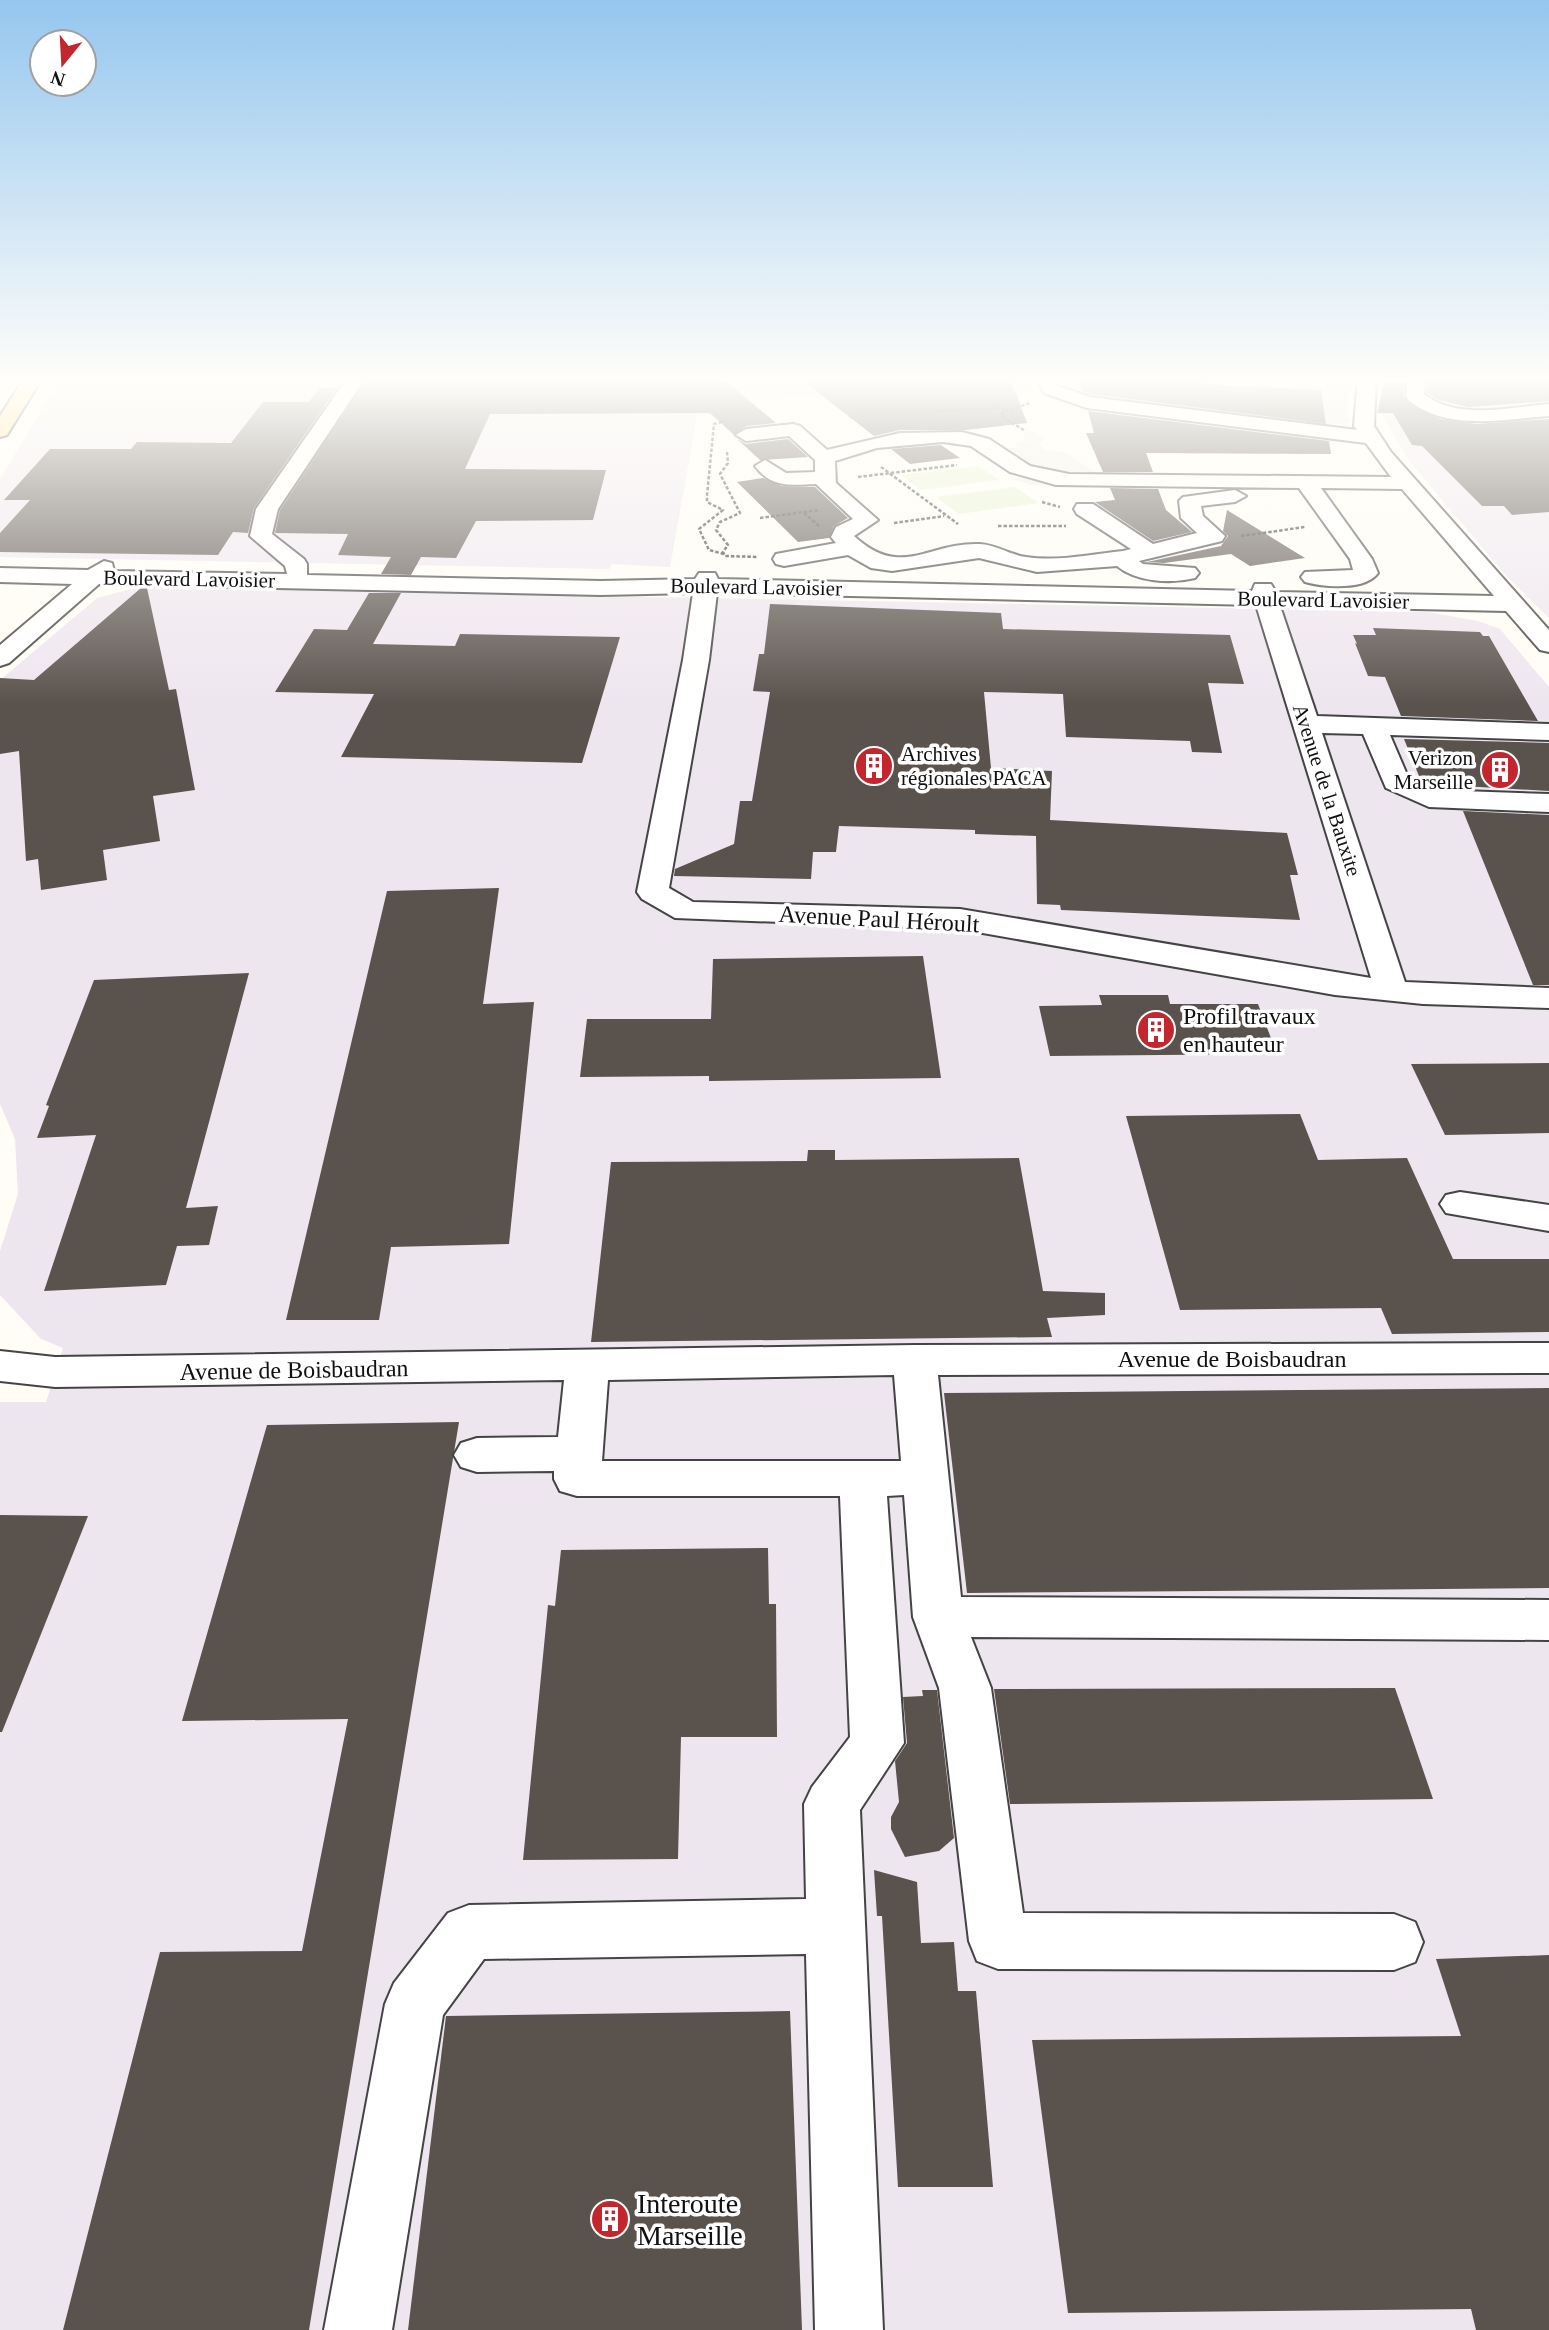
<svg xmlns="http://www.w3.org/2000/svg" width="1549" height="2330" viewBox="0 0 1549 2330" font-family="Georgia,serif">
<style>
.industrial{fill:#eee6ef}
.pitch{fill:#e6f2cf}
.plaza{fill:#f1ede2}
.building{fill:#5a524d}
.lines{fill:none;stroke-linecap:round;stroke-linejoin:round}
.minor-casing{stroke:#444;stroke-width:4}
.major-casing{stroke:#222;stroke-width:4}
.path{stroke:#333;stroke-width:2.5;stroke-dasharray:3.5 2;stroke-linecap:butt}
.minor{fill:#fff;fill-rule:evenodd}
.major{fill:#f9d66b;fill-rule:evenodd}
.labels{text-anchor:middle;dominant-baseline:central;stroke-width:7;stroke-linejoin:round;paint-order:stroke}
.far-street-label{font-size:21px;fill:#111;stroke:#fff}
.far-poi-label{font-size:21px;fill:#111;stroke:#fff;text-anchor:start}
.street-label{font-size:24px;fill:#111;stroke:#fff}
.poi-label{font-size:24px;fill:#111;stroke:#fff;text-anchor:start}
.near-poi-label{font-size:28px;fill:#111;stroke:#fff;text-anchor:start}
</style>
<rect width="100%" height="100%" fill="#fffdf5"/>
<g class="industrial">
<path d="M62,377H1028L1033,394L750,398L748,415H697L670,567L612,564L609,569L0,557V479Z"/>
<path d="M1061,377H1351L1347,412L1350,422L1320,426L1099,398L1067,388Z"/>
<path d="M1385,377H1549V618L1508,578L1410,462L1384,419L1381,407Z"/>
<path d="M138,587L1428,612L1478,621L1500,629L1549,687V2330H0V1402H46L63,1348L41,1339L0,1295V1251L18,1194L15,1139L0,1104V680L97,598Z"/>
</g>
<g class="pitch">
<path d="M978,466L999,480L921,490L901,475Z"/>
<path d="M1015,487L1039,503L959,514L936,497Z"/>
</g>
<path class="plaza" d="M1028,429L1035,432V435L1044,437L1040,443L1043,450L1065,452L1113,484L1031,485L1015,480L1020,475L990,457L1015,454L1008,448L1020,447L1014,443L1027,441L1022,437L1027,436L1019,430Z"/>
<g class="building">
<path d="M368,377H721L776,423L746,426L734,435L710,413L490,414L465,469L606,470L593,520L476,521L456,558L421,557L411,575L381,574L391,557L338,555L348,534L275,533L280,510Z"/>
<path d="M798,377H1010L1027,423L966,430H900L874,436Z"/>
<path d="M1078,377H1205V384L1321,390L1326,424L1091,394L1082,391Z"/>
<path d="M1485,377H1549V401L1468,407L1439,400L1427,393L1428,380Z"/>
<path d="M1405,382L1403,396L1407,402L1440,419L1476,424L1549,419V512L1512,515L1504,506H1482L1422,446L1412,445L1393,413H1377L1384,383Z"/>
<path d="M319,388H337L254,508L248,533L233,532L218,555L0,552V533L30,500H4L50,449H131L137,442L231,443L263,402H309Z"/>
<path d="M1088,411L1329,441L1331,454L1146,453L1153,472H1103L1086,433H1094Z"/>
<path d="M737,439L746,444L788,439L808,457L760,460Z"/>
<path d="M941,445L960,458L910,464L891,449Z"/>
<path d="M763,478L782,486L815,487L848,518L834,526L829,538L798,542L737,482Z"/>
<path d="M1110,488L1158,489L1166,510L1192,532L1153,541L1095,502L1115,500Z"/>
<path d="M1227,510L1305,558L1250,566L1231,554L1164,563L1147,562L1221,546L1228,536L1223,531Z"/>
<path d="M141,588H147L169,690L176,689L195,790L153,796L160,841L103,850L107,880L41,890L38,859L26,861L19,751L0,754V678L34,680Z"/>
<path d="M369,593H401L373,644L455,646L460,634L620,637L582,763L341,757L374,694L275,692L314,629L347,630Z"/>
<path d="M770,604L1001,613L1003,629L1230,635L1244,684L1208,683L1222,753L1192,752L1190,741L1066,737L1063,694L984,692L991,768L1052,771L1050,820L1287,833L1298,875H1290L1300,920L1061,910L1060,905L1037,904L1036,836L975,834V830L839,826L836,852H813L811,879L674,876L675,869L734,844L740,801H752L770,692L753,691L759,654H764Z"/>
<path d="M1373,628L1480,632L1483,636H1489L1538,721L1401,716L1385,677L1368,676L1355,643L1357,644L1353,635H1376Z"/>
<path d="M1404,739L1549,743V791L1428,784L1421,781Z"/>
<path d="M1463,811L1549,815V985H1533Z"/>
<path d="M499,888L483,1004L534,1002L509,1244L391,1247L379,1320H286L387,891Z"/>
<path d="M923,956L941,1078L709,1081V1076L580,1077L587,1019H711L713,959Z"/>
<path d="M249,973L186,1208L218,1206L209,1245L177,1246L166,1285L44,1291L96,1135L37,1138L49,1106L46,1105L94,980Z"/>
<path d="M1099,995H1168L1170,1004H1258L1277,1054L1050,1056L1039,1006L1102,1005Z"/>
<path d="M1549,1063V1133L1445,1135L1411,1064Z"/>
<path d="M1300,1114L1318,1160L1407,1158L1453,1259H1549V1332L1392,1334L1381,1308L1180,1310L1126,1116Z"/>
<path d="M808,1150H835V1160L1019,1158L1043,1291L1105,1293V1315L1047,1318L1052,1337L591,1342L611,1162L807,1161Z"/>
<path d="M1549,1388V1588L967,1593L944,1393Z"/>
<path d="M459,1422L309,2330H63L160,1952L302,1951L348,1719L182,1721L267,1425Z"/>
<path d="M0,1515L88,1516L2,1732H0Z"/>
<path d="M768,1548L769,1604H776L777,1737H681L678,1859L523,1860L548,1605L555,1606L561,1550Z"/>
<path d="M1395,1688L1433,1799L1010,1804L994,1689Z"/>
<path d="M922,1690H937L954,1838L939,1851L905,1857L891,1829V1817L899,1802L895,1761L907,1743L903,1697L923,1696Z"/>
<path d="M874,1870L917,1882L921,1943L954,1942L958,1991H976L993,2187H898L882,1916H877Z"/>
<path d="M1549,1955V2330H1476L1471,2309L1068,2313L1032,2040L1461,2036L1436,1959Z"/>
<path d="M790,2011L802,2330H408L446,2016Z"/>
</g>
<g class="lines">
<defs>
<g id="minor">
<path d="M348,377H366L278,509L272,534L304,559L307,564V575L601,581L695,579L699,573H715L718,579L1252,591L1255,584H1271L1276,592L1494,596L1402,489L1321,488L1372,559L1378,573C1365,591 1323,587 1305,582L1301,577L1305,572L1353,570L1350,559L1299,488L1056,485L1010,472L971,446L943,442L877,448L835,461L836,483L878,520L854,536C902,580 927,542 980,544C996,545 1011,555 1026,557C1059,562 1091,554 1123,551L1131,549L1077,514L1074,509L1077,504H1093L1153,544L1197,533L1181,518L1179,501L1183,497L1235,490L1246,496L1235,502L1201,506L1203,516L1225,536L1222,541L1139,561L1143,564L1195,568L1199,573L1195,578C1171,584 1136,582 1117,566L1037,572L979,558L892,571L871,568L848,555L784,566L776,564L773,559L776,554L836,543L831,537L836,527L853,519L816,484C791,485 771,488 755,466L765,460L786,473L815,472V460L789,436L746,441L736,435L746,429L793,424L800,426L827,450L900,433L962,432L989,439L1030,466L1069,474L1391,477L1366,443L1087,408L1044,393L1036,377H1054L1058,386L1090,397L1357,430L1354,426L1358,377H1376L1374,426L1391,452L1549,630V652L1540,650L1506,611L1280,606L1317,716L1549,724V740L1390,735L1408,777L1434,790L1549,794V812L1429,807L1386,788L1363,734L1322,733L1405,982L1549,988V1008L1423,1004L1335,995L960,929L675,918L642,899L637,892L683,660L693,593L601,595L99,584L9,663L0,666V645L72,584L0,582V568L88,570L104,561L112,563L114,571L287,574L285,566L250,536L256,509ZM717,593L1256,605L1371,978L960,909L693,902L669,888L709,660Z"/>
<path d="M1408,377H1426L1424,394C1458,421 1510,407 1549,404V416C1502,419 1448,432 1408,400L1406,396Z"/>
<path d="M1460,1192L1549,1205V1231L1446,1213L1440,1204L1446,1195Z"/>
<path d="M1549,1343V1373L938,1375L961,1597L1549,1600V1640L971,1637L991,1688L1023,1913L1394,1914L1415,1922L1423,1942L1415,1962L1394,1970L998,1969L977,1961L969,1941L939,1688L913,1617L904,1495L887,1496L904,1743L860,1810L883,2330H815L806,1954L484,1959L443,2015L392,2330H324L385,2004L394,1983L448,1913L469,1905L806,1899L804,1804L812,1787L850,1737L840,1496H577L560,1491L554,1479V1471L477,1472L461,1467L454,1455L461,1443L477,1438L558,1437L564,1380L55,1387L0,1381V1351L55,1357L915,1345ZM894,1375L901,1461H602L608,1380Z"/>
</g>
<path id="major" d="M25,377H43L7,435L0,437V416Z"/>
</defs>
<use href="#minor" class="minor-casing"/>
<use href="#major" class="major-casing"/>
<g class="path">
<path d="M936,411L1008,408"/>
<path d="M1024,430L1002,417L1003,412L1030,403"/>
<path d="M727,452L728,463L720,474L740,513L720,522L716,530L728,545L723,552L725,556L758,557"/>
<path d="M881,467L958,524"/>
<path d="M858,477L957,465"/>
<path d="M1042,502L1060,507"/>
<path d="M804,513L819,526"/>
<path d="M760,518L819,510"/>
<path d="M894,523L944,516"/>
<path d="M998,526H1066"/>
<path d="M1241,536L1305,527"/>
<path d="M724,554L709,550L699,529L723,510L707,502V495L714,424L725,421"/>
</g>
<use href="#minor" class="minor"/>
<use href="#major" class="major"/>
</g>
<linearGradient id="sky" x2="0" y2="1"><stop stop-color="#95c6ee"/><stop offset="0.54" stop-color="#fffefa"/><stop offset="1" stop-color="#fffefa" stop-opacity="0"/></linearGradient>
<rect width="1549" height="704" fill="url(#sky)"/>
<defs>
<symbol id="building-disc" viewBox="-11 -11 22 22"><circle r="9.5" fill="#c4262e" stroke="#fff"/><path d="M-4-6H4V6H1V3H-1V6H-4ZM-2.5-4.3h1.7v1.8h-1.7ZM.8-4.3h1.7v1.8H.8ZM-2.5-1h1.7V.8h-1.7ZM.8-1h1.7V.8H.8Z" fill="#fff"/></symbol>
</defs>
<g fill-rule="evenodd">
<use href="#building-disc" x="852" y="744" width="44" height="44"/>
<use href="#building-disc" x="1478" y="748" width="44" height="44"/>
<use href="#building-disc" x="1134" y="1008" width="44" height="44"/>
<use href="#building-disc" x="588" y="2197" width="44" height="44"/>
</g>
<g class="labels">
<g class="far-street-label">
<text transform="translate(189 579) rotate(1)">Boulevard Lavoisier</text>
<text transform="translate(756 587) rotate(1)">Boulevard Lavoisier</text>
<text transform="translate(1323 600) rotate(1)">Boulevard Lavoisier</text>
<text transform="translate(1327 790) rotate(72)">Avenue de la Bauxite</text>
</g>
<g class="far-poi-label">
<text x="901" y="754">Archives<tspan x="901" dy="24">régionales PACA</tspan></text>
<text x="1473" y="758" text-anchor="end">Verizon<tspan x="1473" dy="24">Marseille</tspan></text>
</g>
<g class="street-label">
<text transform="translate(879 919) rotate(3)">Avenue Paul Héroult</text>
<text x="1232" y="1359">Avenue de Boisbaudran</text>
<text transform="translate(294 1370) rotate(-1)">Avenue de Boisbaudran</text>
</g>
<g class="poi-label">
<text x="1183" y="1016">Profil travaux<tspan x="1183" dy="28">en hauteur</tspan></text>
</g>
<g class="near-poi-label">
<text x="637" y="2203">Interoute<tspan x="637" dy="32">Marseille</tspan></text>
</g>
</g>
<g transform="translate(63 63) rotate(198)"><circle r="33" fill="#ffffff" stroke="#a0a0a0" stroke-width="2"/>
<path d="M0-5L12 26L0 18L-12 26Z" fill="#c4262e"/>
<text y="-10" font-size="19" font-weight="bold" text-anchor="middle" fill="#111111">N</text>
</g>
</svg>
